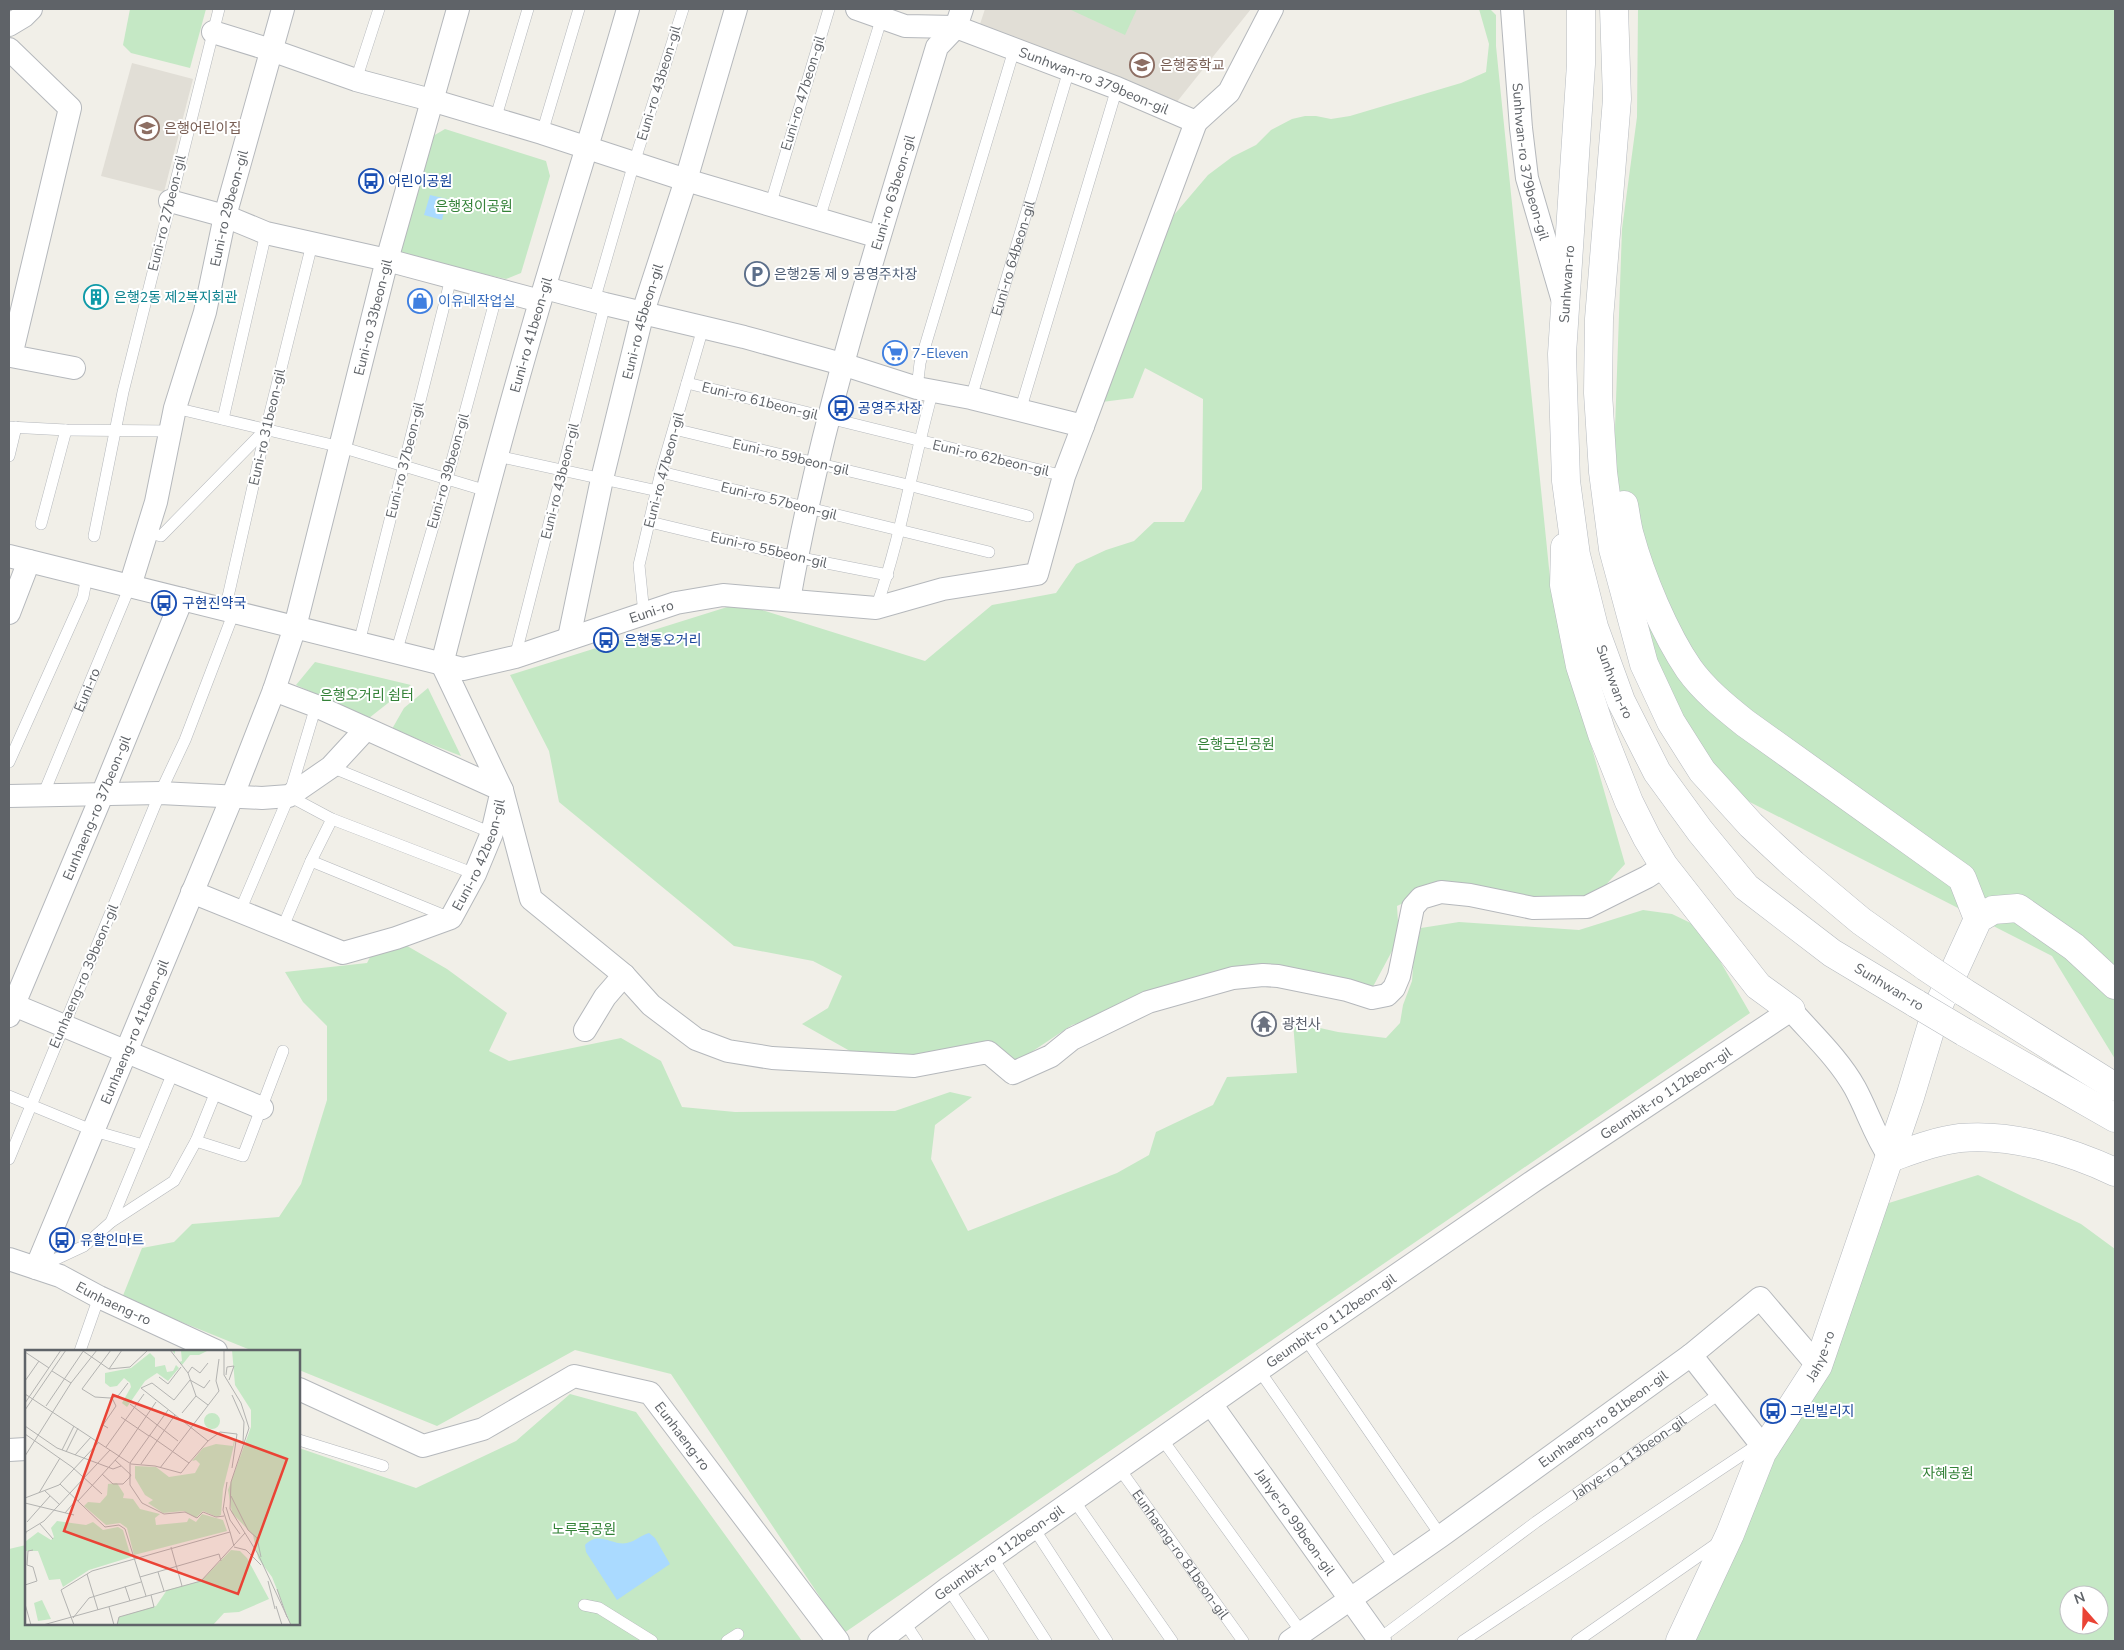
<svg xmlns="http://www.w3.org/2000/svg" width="2124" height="1650" viewBox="0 0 2124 1650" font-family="'Nunito Sans','Noto Sans KR',sans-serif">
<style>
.education{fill:#e1ded6}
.green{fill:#c5e8c5;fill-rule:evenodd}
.water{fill:#aadaff}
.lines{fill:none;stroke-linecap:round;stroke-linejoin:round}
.lane-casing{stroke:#b5b8bc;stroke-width:12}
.street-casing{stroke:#b5b8bc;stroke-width:24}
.secondary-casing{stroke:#b6babf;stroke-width:29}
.lane{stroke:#fff;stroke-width:11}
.street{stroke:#fff;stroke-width:22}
.secondary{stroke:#fff;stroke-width:28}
.secondary-bridge-casing{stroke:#b6babf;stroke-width:29;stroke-linecap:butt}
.secondary-bridge{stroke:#fff;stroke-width:28}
.labels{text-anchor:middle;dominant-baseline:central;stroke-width:4;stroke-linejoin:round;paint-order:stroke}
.education-label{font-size:14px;fill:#785e54;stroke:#fff;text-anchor:start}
.street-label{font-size:14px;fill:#5f6368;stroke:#fff}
.transit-label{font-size:14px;fill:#164399;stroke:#fff;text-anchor:start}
.park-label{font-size:14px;fill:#348238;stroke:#fff}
.service-label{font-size:14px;fill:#4e5e75;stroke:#fff;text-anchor:start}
.culture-label{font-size:14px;fill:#0d838f;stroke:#fff;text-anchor:start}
.shop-label{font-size:14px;fill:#366cbe;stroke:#fff;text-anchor:start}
.worship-label{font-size:14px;fill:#5b616d;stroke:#fff;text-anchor:start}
.inset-road{fill:none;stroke:#b3b3b1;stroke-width:1}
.view{fill:#ea4335;fill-opacity:0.15;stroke:#ea4335;stroke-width:2.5}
.inset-edge{fill:none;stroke:#5f6368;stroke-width:2.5}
</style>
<rect width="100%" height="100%" fill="#f1efe8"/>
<g class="education">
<path d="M985,9H1251L1176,103L979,27Z"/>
<path d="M132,63L193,79L164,192L101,176Z"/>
</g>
<g class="green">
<path d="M130,9H206L190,68L131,53L123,45Z"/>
<path d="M1069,9H1137L1125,35Z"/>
<path d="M1479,9H1490L1496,15V46L1550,578L1561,640L1625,864L1590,902L1424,893L1397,906L1399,938L1368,996L1283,987L1213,972L1169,987L1148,1004L1072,1025L1000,1073L984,1055L889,1073L802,1024L828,1008L842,976L813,961L734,946L559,802L549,751L510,675L740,603L925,661L992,605L1056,593L1076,564L1106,550L1134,541L1154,522H1184L1202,489L1203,399L1145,368L1133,398L1102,402L1156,247L1174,215L1208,175L1232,157L1256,145L1271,130L1292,119L1305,116H1316L1331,119L1350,116L1461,83L1486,72L1489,44Z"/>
<path d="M1638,9H2115V1059L2052,956L1740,797L1658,697L1610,572L1622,229L1637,117Z"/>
<path d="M445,129L546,161L550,176L521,273L506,279L392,254L428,139Z"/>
<path d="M315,662L411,685L369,718L296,685Z"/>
<path d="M428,688L461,756L392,729L404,708Z"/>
<path d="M1643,910L1672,914L1701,928L1750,1013L844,1633L671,1374L575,1350L437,1426L299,1370V1351H253L122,1298L142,1248L174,1242L192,1224L279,1217L301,1184L327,1100V1026L303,1002L285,972L367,963L383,932L447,969L507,1013L489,1051L509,1061L621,1038L661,1061L682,1107L735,1112L895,1111L950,1092L972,1097L935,1125L931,1159L968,1231L1117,1173L1149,1155L1156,1132L1213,1105L1227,1077L1297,1073L1293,1022L1338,1032L1386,1038L1400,1023L1403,1005L1412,981L1414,954L1421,928L1459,922L1579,930Z"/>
<path d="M1978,1175L2081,1224L2115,1249V1641H1680L1818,1366L1873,1208ZM2069,1595H2099V1625H2069Z"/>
<path d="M570,1394L636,1412L802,1641H9V1549L26,1545V1624H299V1448L416,1488L516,1441Z"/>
</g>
<g class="water">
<path d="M430,195L447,199L442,220L424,215Z"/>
<path d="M649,1533L655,1538L670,1564L617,1600L586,1552L585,1545C599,1530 612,1546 627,1543C636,1541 641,1535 649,1533Z"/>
</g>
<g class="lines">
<defs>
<g id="lane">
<path d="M356,80L379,9"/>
<path d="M495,120L528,9"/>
<path d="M542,133L579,9"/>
<path d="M770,206L829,9"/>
<path d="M819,219L882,17"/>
<path d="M594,301L634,163L683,9"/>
<path d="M687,383L1064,476"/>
<path d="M917,388L920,363L1014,50"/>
<path id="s1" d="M971,398L1069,70"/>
<path d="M175,408L341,447L487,491"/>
<path d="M1020,411L1117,88"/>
<path d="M223,419L266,233"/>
<path d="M9,427L66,430L170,431"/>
<path d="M674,429L908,485L1028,516"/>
<path d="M9,456L16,427"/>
<path d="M497,456L658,491"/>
<path d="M661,472L989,552"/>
<path d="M650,522L796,557L888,575"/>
<path d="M41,524L66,430"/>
<path d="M146,532L161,536L266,429"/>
<path d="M94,536L123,392L219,9"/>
<path d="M876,608C901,538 913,462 933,390"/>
<path d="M225,610L266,429L312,244"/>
<path d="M644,614L639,565L661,472L703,328"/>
<path d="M359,643L451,278"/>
<path d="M396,653L447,479L498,290"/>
<path d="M515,657L605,304"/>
<path d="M9,762L83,597L87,575"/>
<path d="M331,767L492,833"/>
<path id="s2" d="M43,795L130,586"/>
<path d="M289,796L332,819L475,874"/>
<path d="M311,861L448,917"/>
<path d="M240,911L289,796L316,706"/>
<path d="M282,929L311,861L332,819"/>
<path d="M9,1096L94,1131L143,1145"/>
<path d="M196,1141L243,1156L283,1051"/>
<path d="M9,1159L160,793L185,740L234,612"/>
<path d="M111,1222L174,1070"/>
<path d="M39,1267L84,1246L111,1222L174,1181L196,1141L217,1089"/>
<path d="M1305,1338L1441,1536"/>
<path d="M80,1351L99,1297"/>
<path d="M1259,1370L1395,1567"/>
<path d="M1162,1439L1302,1633"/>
<path d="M299,1440L383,1466"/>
<path id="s3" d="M1119,1468L1243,1641"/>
<path d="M1073,1499L1172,1641"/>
<path d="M1033,1527L1107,1641"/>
<path d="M992,1557L1046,1641"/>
<path d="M948,1588L983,1641"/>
<path d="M584,1605L599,1608L652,1641"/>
<path d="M905,1623L917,1641"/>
<path id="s4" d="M1379,1639L1536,1522L1722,1392"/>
<path d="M727,1641L738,1634"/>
<path d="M1463,1641L1760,1443"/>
<path d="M1577,1641L1719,1542"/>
</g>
<g id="street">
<path id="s5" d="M857,9L905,26L956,27L1117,88L1196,122L1229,92L1272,9"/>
<path id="s6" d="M1512,9L1521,128L1527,178L1562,298"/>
<path d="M9,25L24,16L31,9"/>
<path d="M213,32L271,50L356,80L431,100L542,133L686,180L879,237"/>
<path d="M9,49L70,108L11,356L74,368"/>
<path d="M170,201L225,216L266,233L387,260L540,301"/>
<path d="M545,288L605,304L744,337L842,364L917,388L971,398L1083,426L1196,122"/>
<path id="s7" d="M9,556L463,669L515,657L676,603L723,595L876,608L943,589L1037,574L1064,476L1083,426"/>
<path id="s8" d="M130,586L156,502L175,408L205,312L225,216L283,9"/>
<path id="s9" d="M789,600C822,412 882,229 937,47L956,27L962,9"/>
<path d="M9,613L29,561"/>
<path id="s10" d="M569,638L602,479L643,312L686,180L736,9"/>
<path d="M442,664L502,790L531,899L624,975L651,1005L696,1039L728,1051L772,1058L914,1066L988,1052L1013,1073L1051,1056L1072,1039L1148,1002L1233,978L1263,975L1278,976L1347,990L1372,998L1387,995L1394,988L1399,976L1413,907L1421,898L1441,892L1470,895L1533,908L1587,907L1647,877L1664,866"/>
<path id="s11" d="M442,664C473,543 505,422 540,302C569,204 600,107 628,9"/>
<path d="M9,796L160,793L262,798L289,796L331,767L366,729"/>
<path id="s12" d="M192,892L343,953L396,938L451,918L475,874L492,833L502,790L316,706L274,690"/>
<path d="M9,1003L262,1108"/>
<path id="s13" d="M9,1016L102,795L182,599"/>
<path d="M585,1030L605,997L624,975"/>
<path id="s14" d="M9,1259L60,1276L99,1297L216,1351"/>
<path id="s15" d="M36,1268L233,795L274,690L295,627L387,260L458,9"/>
<path d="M1691,1355L1760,1443L1762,1453"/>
<path id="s16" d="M299,1389L423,1446L483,1429L574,1376L650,1393L838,1641"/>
<path id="s17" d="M1211,1404L1380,1641"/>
<path d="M9,1450L26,1449"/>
<path id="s18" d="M879,1641L948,1588L1305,1338L1535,1180L1791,1010C1812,1034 1839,1059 1855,1088C1868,1112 1874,1134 1890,1158"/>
<path id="s19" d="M1290,1641L1441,1536L1691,1355L1760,1298L1818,1366"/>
</g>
<g id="secondary">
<path id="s20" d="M1581,9V64L1562,354L1566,481L1576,555L1594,627L1621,701L1657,772L1700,831L1746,887L1832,953L1917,1004"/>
<path d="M1614,9L1617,99L1599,319L1598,393L1603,472L1613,549L1644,664L1671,722L1702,771L1751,825L1793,864L1861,921L1926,967"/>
<path d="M1624,505C1626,515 1627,526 1630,536C1641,577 1665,634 1689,669C1704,690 1725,707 1745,723L1962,878L1978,919"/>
<path d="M1565,547L1564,585L1580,666L1602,734L1629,802L1647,838L1664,866L1758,986L1791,1010"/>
<path d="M1962,991L2115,1087"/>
<path d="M1964,1032L2115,1118"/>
<path d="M1890,1158C1913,1150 1936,1141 1960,1138C2011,1133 2070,1151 2115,1172"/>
<path id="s21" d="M1680,1641L1730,1534L1762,1453L1818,1366L1910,1097L1936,1011L1978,919L1993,910L2018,908L2074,947L2115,985"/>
</g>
</defs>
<use href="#lane" class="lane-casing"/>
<use href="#street" class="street-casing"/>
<use href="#secondary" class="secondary-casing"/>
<use href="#lane" class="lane"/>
<use href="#street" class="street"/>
<use href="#secondary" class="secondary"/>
<defs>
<g id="secondary-bridge">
<path d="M1926,967L1962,991"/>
<path d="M1917,1004L1964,1032"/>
</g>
</defs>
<use href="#secondary-bridge" class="secondary-bridge-casing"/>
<use href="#secondary-bridge" class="secondary-bridge"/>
</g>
<defs>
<symbol id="school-ring" viewBox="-11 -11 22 22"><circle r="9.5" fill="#fff" stroke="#8d6e63" stroke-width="1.5"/><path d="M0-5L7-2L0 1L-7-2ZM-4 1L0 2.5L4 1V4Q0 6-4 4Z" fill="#8d6e63"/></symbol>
<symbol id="bus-ring" viewBox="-11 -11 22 22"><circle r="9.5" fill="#fff" stroke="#1a4fb4" stroke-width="1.5"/><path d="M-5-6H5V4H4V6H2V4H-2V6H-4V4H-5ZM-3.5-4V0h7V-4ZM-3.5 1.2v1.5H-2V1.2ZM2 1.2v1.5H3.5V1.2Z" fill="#1a4fb4"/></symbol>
<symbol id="parking-ring" viewBox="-11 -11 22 22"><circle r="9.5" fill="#fff" stroke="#5c6f8a" stroke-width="1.5"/><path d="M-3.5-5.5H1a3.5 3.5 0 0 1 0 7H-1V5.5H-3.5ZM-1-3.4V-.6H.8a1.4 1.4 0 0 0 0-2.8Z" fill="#5c6f8a"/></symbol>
<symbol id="building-ring" viewBox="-11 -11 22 22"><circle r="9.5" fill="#fff" stroke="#0f9aa8" stroke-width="1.5"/><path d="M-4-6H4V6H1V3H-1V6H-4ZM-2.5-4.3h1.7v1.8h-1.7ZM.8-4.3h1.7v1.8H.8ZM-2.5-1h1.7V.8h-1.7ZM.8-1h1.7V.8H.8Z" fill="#0f9aa8"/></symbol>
<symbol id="shop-ring" viewBox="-11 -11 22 22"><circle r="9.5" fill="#fff" stroke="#3f7fe0" stroke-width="1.5"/><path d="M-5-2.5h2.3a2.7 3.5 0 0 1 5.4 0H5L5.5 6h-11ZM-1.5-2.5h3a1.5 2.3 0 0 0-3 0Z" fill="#3f7fe0"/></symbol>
<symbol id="supermarket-ring" viewBox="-11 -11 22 22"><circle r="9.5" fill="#fff" stroke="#3f7fe0" stroke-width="1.5"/><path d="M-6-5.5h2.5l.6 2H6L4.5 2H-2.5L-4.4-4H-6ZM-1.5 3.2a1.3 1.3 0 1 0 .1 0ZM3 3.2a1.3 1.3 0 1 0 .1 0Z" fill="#3f7fe0"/></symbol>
<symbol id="temple-ring" viewBox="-11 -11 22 22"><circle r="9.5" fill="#fff" stroke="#6b7280" stroke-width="1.5"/><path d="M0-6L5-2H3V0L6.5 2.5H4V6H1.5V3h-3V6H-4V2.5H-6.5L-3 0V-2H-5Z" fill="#6b7280"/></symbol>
</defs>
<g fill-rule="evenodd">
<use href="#school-ring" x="1128" y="51" width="28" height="28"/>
<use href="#school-ring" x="133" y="114" width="28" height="28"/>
<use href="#bus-ring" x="357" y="167" width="28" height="28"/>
<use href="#parking-ring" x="743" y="260" width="28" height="28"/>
<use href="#building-ring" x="82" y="283" width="28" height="28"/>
<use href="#shop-ring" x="406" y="287" width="28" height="28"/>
<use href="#supermarket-ring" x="881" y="339" width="28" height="28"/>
<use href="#bus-ring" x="827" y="394" width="28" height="28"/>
<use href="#bus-ring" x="150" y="589" width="28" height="28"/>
<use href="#bus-ring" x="592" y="626" width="28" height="28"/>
<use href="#temple-ring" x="1250" y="1010" width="28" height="28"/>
<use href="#bus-ring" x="48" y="1226" width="28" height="28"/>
<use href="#bus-ring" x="1759" y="1397" width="28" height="28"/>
</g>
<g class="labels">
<g class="education-label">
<text x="1160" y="65">은행중학교</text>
<text x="164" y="128">은행어린이집</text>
</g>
<g class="street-label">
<text stroke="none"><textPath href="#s5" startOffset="250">Sunhwan-ro 379beon-gil</textPath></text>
<text transform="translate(659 83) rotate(-73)">Euni-ro 43beon-gil</text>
<text transform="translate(803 93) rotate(-73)">Euni-ro 47beon-gil</text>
<text stroke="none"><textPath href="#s6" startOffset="154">Sunhwan-ro 379beon-gil</textPath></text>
<text stroke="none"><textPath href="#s9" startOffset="421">Euni-ro 63beon-gil</textPath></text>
<text stroke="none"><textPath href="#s8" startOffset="391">Euni-ro 29beon-gil</textPath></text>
<text transform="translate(167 213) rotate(-76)">Euni-ro 27beon-gil</text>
<text stroke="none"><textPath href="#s1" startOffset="146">Euni-ro 64beon-gil</textPath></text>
<text transform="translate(1567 284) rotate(-86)">Sunhwan-ro</text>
<text stroke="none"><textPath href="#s15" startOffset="1011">Euni-ro 33beon-gil</textPath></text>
<text stroke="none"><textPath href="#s10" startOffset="325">Euni-ro 45beon-gil</textPath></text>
<text stroke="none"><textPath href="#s11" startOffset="341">Euni-ro 41beon-gil</textPath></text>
<text transform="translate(760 401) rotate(14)">Euni-ro 61beon-gil</text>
<text transform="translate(267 427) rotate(-77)">Euni-ro 31beon-gil</text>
<text transform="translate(791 457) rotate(13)">Euni-ro 59beon-gil</text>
<text transform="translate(991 458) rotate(13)">Euni-ro 62beon-gil</text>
<text transform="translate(405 460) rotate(-76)">Euni-ro 37beon-gil</text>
<text transform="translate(664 470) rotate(-75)">Euni-ro 47beon-gil</text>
<text transform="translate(448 471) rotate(-74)">Euni-ro 39beon-gil</text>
<text transform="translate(560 481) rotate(-76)">Euni-ro 43beon-gil</text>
<text transform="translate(779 501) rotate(14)">Euni-ro 57beon-gil</text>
<text transform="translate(769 550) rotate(13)">Euni-ro 55beon-gil</text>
<text stroke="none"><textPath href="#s7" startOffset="665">Euni-ro</textPath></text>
<text stroke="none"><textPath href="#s20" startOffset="680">Sunhwan-ro</textPath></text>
<text stroke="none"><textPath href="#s2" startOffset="114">Euni-ro</textPath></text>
<text stroke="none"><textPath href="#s13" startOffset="226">Eunhaeng-ro 37beon-gil</textPath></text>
<text stroke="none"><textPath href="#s12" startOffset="346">Euni-ro 42beon-gil</textPath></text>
<text transform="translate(84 976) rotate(-67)">Eunhaeng-ro 39beon-gil</text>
<text transform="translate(1889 987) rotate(31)">Sunhwan-ro</text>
<text stroke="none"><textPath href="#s15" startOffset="256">Eunhaeng-ro 41beon-gil</textPath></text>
<text stroke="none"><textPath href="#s18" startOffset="959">Geumbit-ro 112beon-gil</textPath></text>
<text stroke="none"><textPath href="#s14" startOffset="114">Eunhaeng-ro</textPath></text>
<text stroke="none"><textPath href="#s18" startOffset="554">Geumbit-ro 112beon-gil</textPath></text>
<text stroke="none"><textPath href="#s21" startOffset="319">Jahye-ro</textPath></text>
<text stroke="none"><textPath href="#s19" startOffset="384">Eunhaeng-ro 81beon-gil</textPath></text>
<text stroke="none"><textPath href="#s16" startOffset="436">Eunhaeng-ro</textPath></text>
<text stroke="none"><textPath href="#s4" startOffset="309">Jahye-ro 113beon-gil</textPath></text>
<text stroke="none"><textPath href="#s17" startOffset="145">Jahye-ro 99beon-gil</textPath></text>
<text stroke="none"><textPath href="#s18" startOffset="149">Geumbit-ro 112beon-gil</textPath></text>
<text stroke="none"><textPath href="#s3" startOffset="106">Eunhaeng-ro 81beon-gil</textPath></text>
</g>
<g class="transit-label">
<text x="388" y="181">어린이공원</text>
<text x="858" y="408">공영주차장</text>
<text x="182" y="603">구현진약국</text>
<text x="624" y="640">은행동오거리</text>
<text x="80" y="1240">유할인마트</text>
<text x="1790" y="1411">그린빌리지</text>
</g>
<g class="park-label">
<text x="474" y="206">은행정이공원</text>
<text x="367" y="695">은행오거리 쉼터</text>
<text x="1236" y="744">은행근린공원</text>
<text x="1948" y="1473">자혜공원</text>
<text x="584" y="1529">노루목공원</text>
</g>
<g class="service-label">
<text x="774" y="274">은행2동 제 9 공영주차장</text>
</g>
<g class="culture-label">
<text x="114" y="297">은행2동 제2복지회관</text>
</g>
<g class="shop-label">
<text x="438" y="301">이유네작업실</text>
<text x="912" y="353">7-Eleven</text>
</g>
<g class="worship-label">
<text x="1282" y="1024">광천사</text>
</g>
</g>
<g transform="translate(25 1350)">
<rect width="275" height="275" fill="#f1efe8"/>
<path d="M146,0H184L174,5H165L157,15L154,12L157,11L156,1H150V4ZM207,0H275V275H266L247,227L233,208L228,185L207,163L203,140L226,77V60L210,35ZM125,3L130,8V17L140,15L142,22L148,21L151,15L154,18L143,31L132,23L120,31L102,57L97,53L106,37L105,33L99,28L92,36L85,37L80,33V23L106,18ZM179 71a8 8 0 1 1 16 0a8 8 0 1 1-16 0ZM209,89L210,91L198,139L196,165L192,167L178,161L171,168L159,161L138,163L123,153L128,150L120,145L110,128V116L131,117L144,127L170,123L175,114L171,110L167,111L178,98L191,94L208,96ZM92,133L99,144L98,148L108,149L115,159L135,164L130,168L131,175L162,172L164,168L171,172L177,164L198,170L202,181L109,205L102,178L95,173L81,175L59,156L63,152L75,153L82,145L83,134ZM32,171L61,175L68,172L78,180L93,177L98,180L106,207L64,220L38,237L35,229L24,230L13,201H0V192L13,182L26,190L29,187L26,178ZM206,200L215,201L222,208L244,249L214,262L199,263L188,275H92L94,267L131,256L142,240L176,231ZM17,250L26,269L13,271L9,253Z" fill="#c5e8c5"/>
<path class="inset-road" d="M86,0L57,39L70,47L85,48L93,46L103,33M145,0L163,23L171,46L183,55M199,0V25L216,53L224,78L206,132L205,159L233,204L266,275M58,1L84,19M0,2L24,18M84,19L105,17L123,0M84,19L97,0M27,21L46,33M163,23L167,17L175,23L183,13M201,25L202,17L209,16L204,30M134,27L143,34L156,17M185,30L179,38L165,30L149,50L127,33L116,38L183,91L195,82L212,84L207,118M0,31L14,11M194,41L191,31L194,9M0,44L106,114L130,116L156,123L164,113M207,45L219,72L218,92M0,53L36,0M105,54L153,91M21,56L59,0M0,60L41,0M157,63L171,46M96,67L124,86M0,76L32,98L88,119L96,116M83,78L78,75L91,56L87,48M0,84L47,117L77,144M124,85L164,113L183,91M81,97L119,44M37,100L49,76M41,102L53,78M50,105L66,87M0,106L46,33L72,0M105,113L143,60M105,114V135L117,153L139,164L160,162L172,168L178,162L191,167L199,166M116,114L150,65M135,118L194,41M77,124L88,134H98L104,128L106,125L90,110M202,132L198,160L205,182M35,134L80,177L94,175L100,179L121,246M20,141L35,155M14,143L35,108M206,146L223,180L232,188L236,207M0,148L34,135L74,92M53,151L94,106L131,52M0,153L49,165M201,157L205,170L215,184M40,163L52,149M2,172L25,146M15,174L28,189M0,187L1,182L19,171L85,100M146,197L157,236M209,197L221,200L236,215M133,222L139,241M62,224L73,260M115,227L194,204L196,211M243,231L250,259M0,235L12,231L8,217L2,215L3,201L8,200M100,236L105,251M252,239L262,267M0,254L6,275M251,256L257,275M84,257L89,275M48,268L64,248L116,232M18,275L176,231L220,183M49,275L36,240L67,221L205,182L209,196M92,275L94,267L129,257L126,245"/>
<path class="view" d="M88,45L262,109L213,244L39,181Z"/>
<rect width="275" height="275" class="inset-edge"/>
</g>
<rect width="2124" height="1650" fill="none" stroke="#5f6368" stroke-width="20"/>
<g transform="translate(2084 1610) rotate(340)"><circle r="24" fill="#ffffff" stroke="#bfc1c3"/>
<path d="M0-4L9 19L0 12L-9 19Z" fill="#ea4335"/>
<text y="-8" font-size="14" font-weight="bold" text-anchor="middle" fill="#5f6368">N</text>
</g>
</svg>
